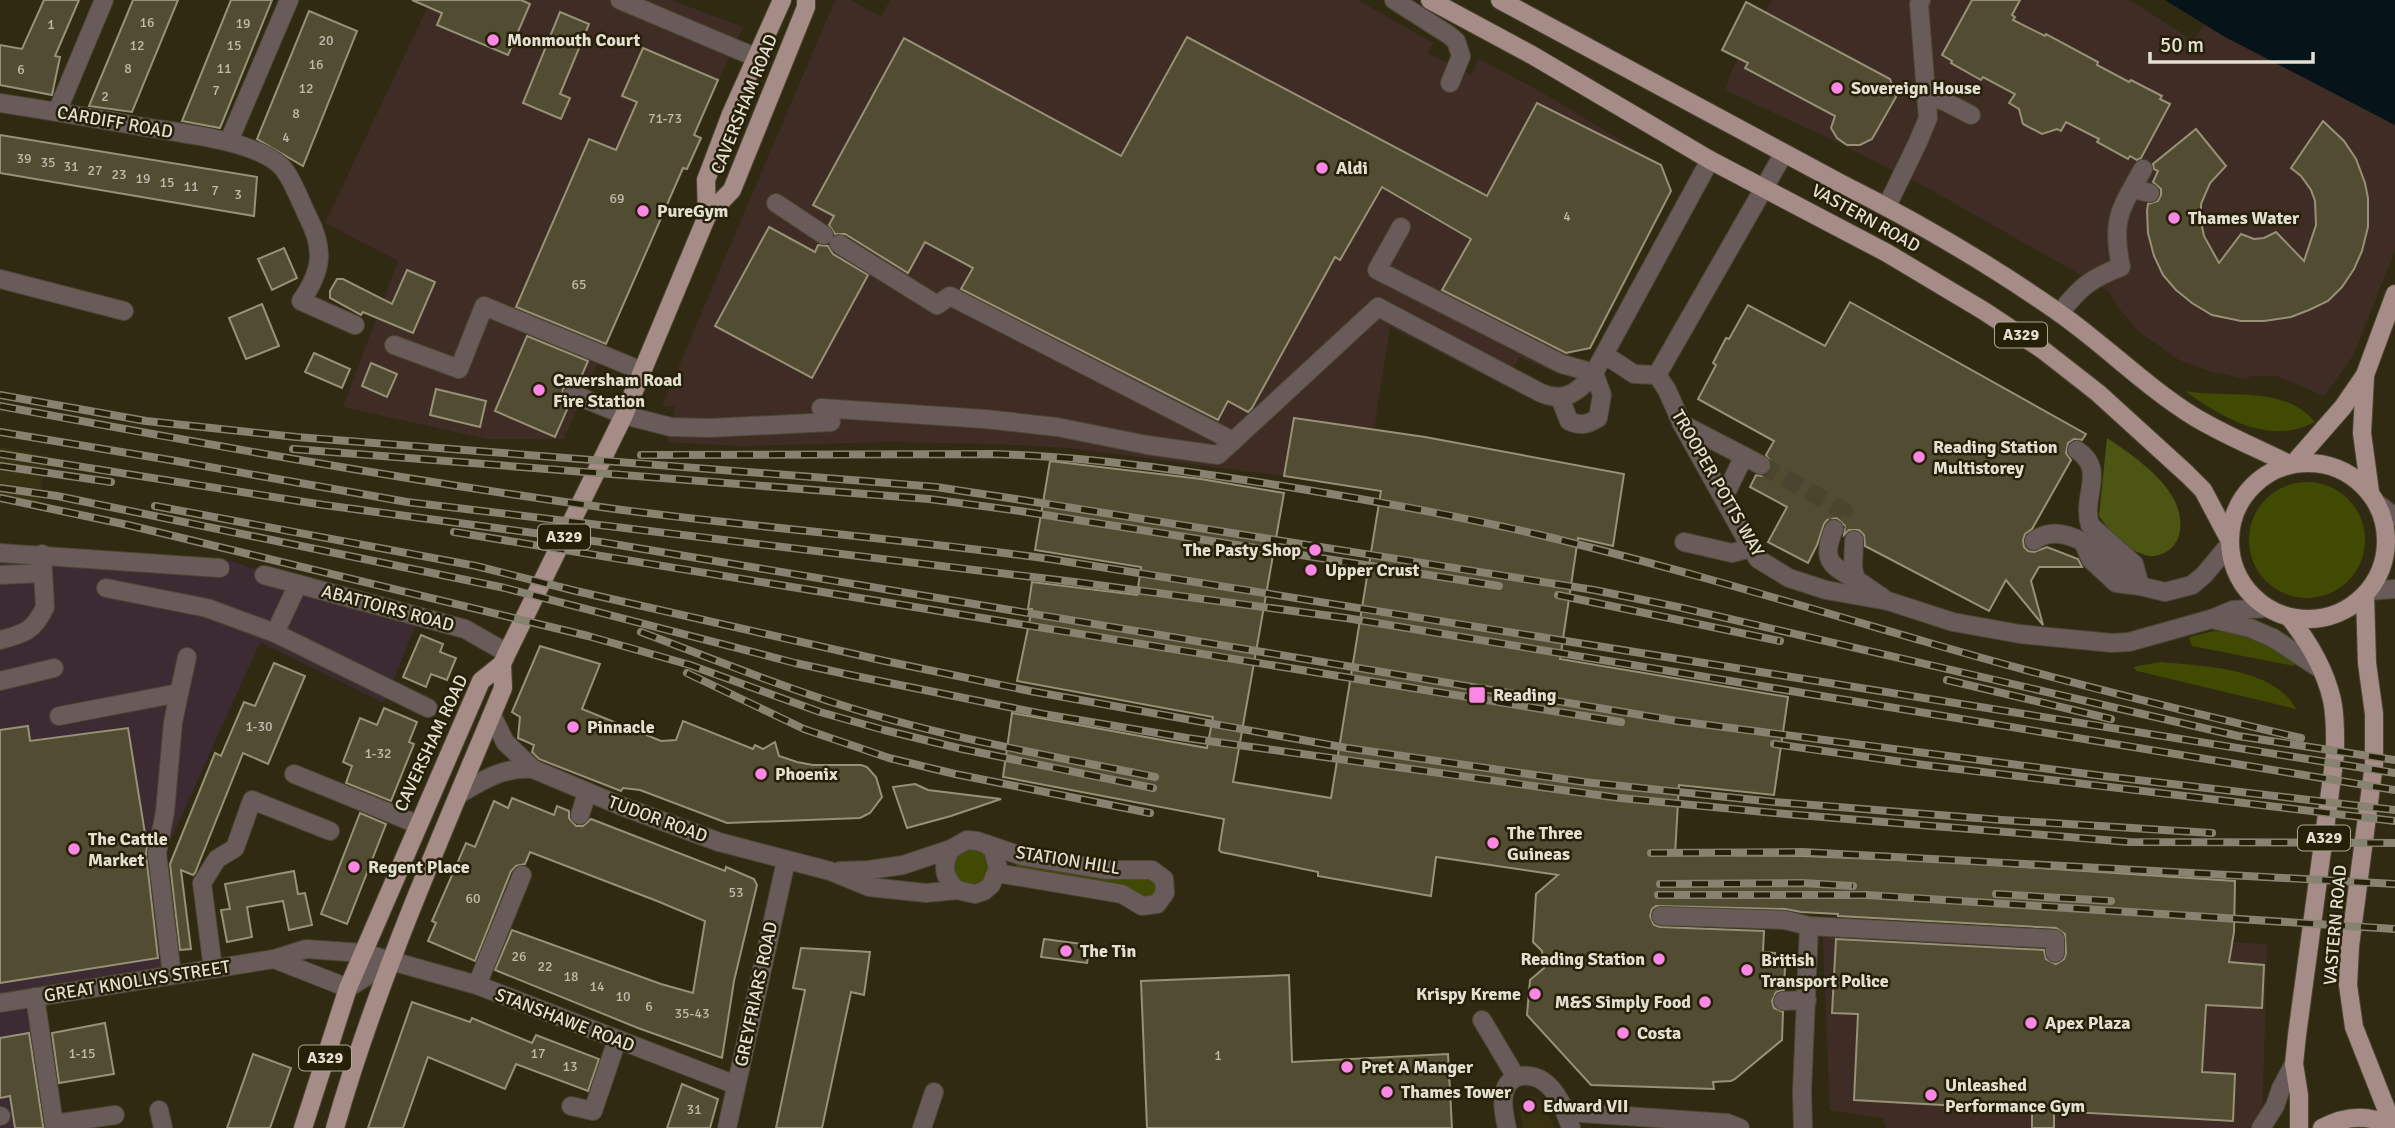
<svg xmlns="http://www.w3.org/2000/svg" width="2395" height="1128" viewBox="0 0 2395 1128" font-family="Signika,sans-serif">
<style>
.commercial{fill:#3f2d25}
.industrial{fill:#3d2b34}
.built{fill:#383112}
.green{fill:#414a03}
.forest{fill:#4c5511}
.sand{fill:#3a3111}
.water{fill:#061318}
.building{fill:#524c33;stroke:#979176;stroke-width:2}
.lines{fill:none;stroke-linecap:round;stroke-linejoin:round}
.minor-tunnel{stroke:#4b4530;stroke-width:18;stroke-dasharray:18 9;stroke-linecap:butt}
.minor-casing{stroke:#4d4732;stroke-width:20}
.major-casing{stroke:#4d4732;stroke-width:20}
.minor{stroke:#685b59;stroke-width:18}
.major{stroke:#a68c87;stroke-width:18}
.rail-casing{stroke:#878370;stroke-width:8}
.rail{stroke:#262009;stroke-width:5;stroke-dasharray:16;stroke-linecap:butt}
.poi-dot{fill:#fb87e5;stroke:#262009;stroke-width:2.5}
.labels{text-anchor:middle;dominant-baseline:central;stroke-width:5;stroke-linejoin:round;paint-order:stroke}
.number-label{font-size:14px;fill:#bfbbaa}
.shield{fill:#262009;stroke:#aaa696;stroke-width:2}
.shield-label{font-size:16px;font-weight:bold;fill:#e3e0d2}
.poi-label{font-size:18px;font-weight:bold;fill:#e3e0d2;stroke:#262009;text-anchor:start}
.street-label{font-size:18px;fill:#e3e0d2;stroke:#262009}
</style>
<rect width="100%" height="100%" fill="#302a13"/>
<g class="commercial">
<path d="M431,0H671L743,27L694,135L701,138L687,169L679,178L564,439H488L343,407L398,261L325,223Z"/>
<path d="M835,0H850L881,16L891,0H1358L1433,43L1428,53L1471,75L1479,59L1545,94L1661,165L1671,191L1590,348L1572,353L1558,374L1519,357L1505,386L1390,327L1374,429L1294,418L1284,476L1070,448L996,444L889,442L743,446L667,442L675,407L662,406Z"/>
<path d="M1772,0H2130L2192,40L2205,25L2395,125V250L2353,356L2324,396L2277,376H2251L2247,379L2212,372L2179,360L2139,332L2117,306L2109,291L1929,189L1845,146L1725,90L1732,70Z"/>
<path d="M1822,922L2267,944L2262,1128H1886L1883,1118L1830,1110Z"/>
</g>
<path class="industrial" d="M0,545L231,561L298,584L422,609L384,703L260,642L160,863L176,970L40,993L60,1128H0Z"/>
<path class="built" d="M0,447L48,456L37,509L0,503Z"/>
<g class="green">
<path d="M2185,391C2228,399 2283,384 2315,422C2269,446 2223,418 2185,391Z"/>
<circle cx="2307" cy="540" r="58"/>
<path d="M2214,631L2244,633L2290,655L2295,666L2192,646L2189,637Z"/>
<path d="M2160,662C2201,666 2274,667 2296,709L2137,671L2133,667Z"/>
<circle cx="971" cy="867" r="18"/>
<path d="M1017,862L1148,879L1156,883V893L1147,897L1016,869Z"/>
</g>
<path class="forest" d="M2107,438C2129,453 2158,472 2172,496C2183,513 2186,543 2164,553C2159,555 2154,557 2149,556C2127,551 2111,533 2099,516Z"/>
<path class="sand" d="M1533,1096L1544,1105L1554,1128H1523L1519,1106L1526,1097Z"/>
<path class="water" d="M2165,0H2395V125L2225,37Z"/>
<g class="building">
<path d="M44,0H79L55,56L60,57L52,95L0,85V45L22,49Z"/>
<path d="M133,0H178L132,112L89,106Z"/>
<path d="M231,0H272L220,128L182,121Z"/>
<path d="M412,0H521L530,4L508,55L437,25L442,13Z"/>
<path d="M1972,0H2020L2012,15L2015,17L2013,20L2045,36L2046,34L2098,62L2097,65L2129,82L2131,80L2162,96L2160,99L2170,104L2141,158L2137,160L2130,156L2128,159L2097,142L2099,139L2066,122L2061,131L2057,129L2042,134L2023,124L2019,109L2009,103L2015,94L1983,77L1981,80L1951,63L1952,61L1942,55Z"/>
<path d="M1746,2L1890,79L1896,97L1872,139L1860,145H1847L1837,138L1831,128L1835,116L1745,68L1748,63L1722,50Z"/>
<path d="M309,11L357,31L303,166L257,139Z"/>
<path d="M560,12L589,24L560,94L570,98L561,119L523,103Z"/>
<path d="M1187,37L1487,196L1537,103L1661,165L1671,191L1590,348L1566,353L1442,290L1471,239L1382,187L1340,260L1335,257L1252,408L1248,412L1228,401L1218,420L961,289L973,268L925,242L908,273L845,234H835L829,225L834,216L813,205L904,38L1121,156Z"/>
<path d="M643,48L718,80L694,135L701,138L687,169L683,168L606,344L516,307L589,139L616,150L637,102L622,96Z"/>
<path d="M2323,121L2344,141L2356,159L2365,183L2368,198V227L2362,251L2354,269L2342,287L2328,301L2309,310L2291,317L2264,321H2241L2212,315L2192,303L2176,290L2163,275L2154,256L2148,233L2147,211L2148,204L2158,201L2161,195V189L2153,182L2158,171L2154,169L2153,164L2196,129L2226,166L2210,183L2201,204V222L2204,236L2219,263L2241,234L2254,239L2264,238L2276,232L2304,261L2316,225L2315,201L2311,190L2301,176L2291,168Z"/>
<path d="M0,135L257,177L254,216L0,173Z"/>
<path d="M769,227L815,252L818,245L828,246L833,254L868,275L812,378L715,326Z"/>
<path d="M284,248L297,278L272,290L258,259Z"/>
<path d="M407,270L435,282L413,333L363,312L361,315L330,298V291L337,279H343L392,304Z"/>
<path d="M1850,302L2086,434L2082,440L2074,439L2068,443L2066,453L2071,460L2032,529L2025,534L2023,540L2024,547L2028,551L2034,552L2047,547L2078,559L2082,567H2039L2031,581L2043,625L2006,580L1989,611L1865,546L1864,535L1859,530H1849L1844,535L1845,526L1837,518L1827,520L1824,524L1817,545L1808,563L1768,542L1787,507L1750,487L1756,475L1762,476L1771,471L1772,464L1766,455L1774,441L1698,399L1716,365L1713,363L1726,338L1729,339L1748,305L1825,346Z"/>
<path d="M262,304L279,346L246,359L229,318Z"/>
<path d="M527,336L588,361L578,384L571,383L563,389L562,396L569,405L555,437L495,411Z"/>
<path d="M314,353L350,369L342,388L305,372Z"/>
<path d="M371,363L397,374L387,397L362,386Z"/>
<path d="M436,389L486,401L480,427L430,415Z"/>
<path d="M1294,418L1425,437L1624,474L1613,546L1578,538L1560,659L1788,697L1774,795L1679,785L1675,855L1803,856L1948,862L2235,881L2234,932L2229,962L2264,965L2262,1008L2206,1005L2202,1072L2235,1074L2233,1121L2054,1111V1128H2032V1110L1854,1100L1858,1014L1832,1013L1836,939L2044,950L2046,959L2056,964L2064,959L2066,953L2065,934L2056,928L1838,916V914L1801,912L1785,909L1656,906L1652,909L1650,916L1654,925L1660,927L1764,931L1763,952L1775,953V966H1785L1784,990L1776,992L1772,1001L1774,1008L1783,1012L1782,1040L1735,1079L1731,1081L1713,1082L1714,1089L1591,1085L1527,1015L1530,980L1544,968L1542,951L1533,942L1536,894L1558,875L1436,857L1431,896L1318,876V872L1221,852L1219,850L1224,819L1003,777L1012,713L1207,748L1213,717L1017,681L1032,609H1028L1032,582L1137,595L1141,567L1035,550L1050,461L1201,479L1284,493L1233,782L1331,798L1381,491L1284,476Z"/>
<path d="M421,635L443,644L440,652L456,658L447,680L431,674L426,687L403,677Z"/>
<path d="M540,646L600,664L582,709L661,741L676,740L683,721L753,749L755,745L763,749L775,742L779,756L797,762L813,765H861L867,767L876,777L882,797L870,813L860,818L727,823L640,790L623,788L621,791L539,759L532,752L534,745L518,738L520,717L512,712Z"/>
<path d="M274,663L305,676L268,764L243,753L195,873L193,875L181,870L191,949L180,950L170,864L215,753L221,756L244,702L255,706Z"/>
<path d="M384,708L417,722L409,742L414,744L391,801L346,783L352,766L343,762L360,718L377,725Z"/>
<path d="M28,726L30,741L128,728L147,846L146,854L158,958L0,983V730Z"/>
<path d="M915,784L928,790L1001,799L951,816L907,828L893,787Z"/>
<path d="M512,798L554,815L557,806L569,811V818L576,826H583L591,819L725,871L726,867L754,879L757,885L734,981L722,1058L638,1028L495,970L512,930L661,984L693,993L705,921L657,901L530,852L525,864L516,866L511,871L475,961L428,941L436,923L432,921L466,843L475,847L494,801L508,808Z"/>
<path d="M360,813L386,824L347,924L321,914Z"/>
<path d="M294,871L298,894L305,893L312,925L289,930L283,901L247,907L252,937L227,942L221,910L230,909L225,884Z"/>
<path d="M1044,939L1090,945L1087,963L1041,957Z"/>
<path d="M801,948L870,952L864,995L851,992L822,1128H776L805,990L793,988Z"/>
<path d="M1289,975L1292,1062L1448,1054L1452,1128H1147L1141,981Z"/>
<path d="M412,1002L470,1022L472,1018L532,1043L536,1035L599,1059L588,1091L516,1064L505,1089L428,1057L403,1128H368Z"/>
<path d="M105,1023L114,1074L59,1083L52,1033Z"/>
<path d="M29,1033L43,1126L44,1128H15L10,1096L0,1098V1038Z"/>
<path d="M253,1054L291,1068L270,1128H227Z"/>
<path d="M682,1084L718,1099L710,1128H667Z"/>
</g>
<g class="lines">
<path class="minor-tunnel" d="M1761,465L1844,511L1834,529"/>
<defs>
<g id="minor">
<path d="M620,0L755,57"/>
<path d="M1394,0L1449,35L1456,41L1461,56L1450,83"/>
<path d="M1928,98L1944,101L1971,115"/>
<path d="M0,103C46,110 92,118 138,126C177,133 251,139 280,165C291,175 301,203 308,217C325,250 322,271 301,301L355,325"/>
<path d="M57,112L104,0"/>
<path d="M229,141L289,0"/>
<path d="M2132,189L2150,193"/>
<path d="M776,203L824,235"/>
<path d="M1887,206L1918,142L1928,118L1919,4L1921,0"/>
<path d="M1401,227L1377,270L1562,364L1594,373"/>
<path d="M839,244L937,305L950,296L1233,441"/>
<path d="M0,279L124,311"/>
<path d="M2060,313C2079,288 2091,278 2121,267C2111,219 2120,210 2143,169"/>
<path d="M394,345L459,369L484,306L642,371"/>
<path d="M1605,355L1634,374L1657,375"/>
<path d="M1657,375L1667,390L1682,424L1751,548L1758,559L1789,578L1826,590L1888,601L1953,622L2020,634L2112,643L2129,642L2211,619L2233,610L2267,608"/>
<path d="M1657,375L1784,153"/>
<path d="M573,394L624,415L671,427L709,428L831,422"/>
<path d="M1560,398L1569,421C1580,426 1587,425 1598,418L1602,395L1594,373"/>
<path d="M821,408L985,419L1057,427L1147,445L1218,455L1378,307L1541,393C1565,403 1579,392 1594,373L1710,160"/>
<path d="M1682,424L1761,465"/>
<path d="M2077,450C2107,470 2081,496 2090,525L2134,564L2140,586"/>
<path d="M1724,497L1744,456"/>
<path d="M2378,504L2395,517"/>
<path d="M1834,529C1820,562 1832,566 1858,581C1866,586 1874,592 1882,597"/>
<path d="M1854,540L1853,568L1856,580"/>
<path d="M2034,541C2066,515 2116,565 2140,586"/>
<path d="M1684,542L1732,553L1751,548"/>
<path d="M2084,544L2091,560L2116,583L2140,586L2165,592L2192,585L2204,575L2229,545"/>
<path d="M0,553L220,568"/>
<path d="M0,575L43,573"/>
<path d="M264,575L465,629L507,653"/>
<path d="M106,588L207,608L275,633L428,708"/>
<path d="M2369,591L2395,589"/>
<path d="M2211,619L2250,628L2273,638L2319,668"/>
<path d="M275,633L298,584"/>
<path d="M0,640C24,634 34,631 45,607L42,554"/>
<path d="M0,681L54,668"/>
<path d="M492,715L505,742L533,769L621,806L719,842L830,871L869,887L926,893L957,890L975,894L984,891L991,885L998,868L993,850L986,844"/>
<path d="M59,716L179,693"/>
<path d="M294,774L417,824"/>
<path d="M461,793C485,779 504,767 533,769"/>
<path d="M580,815L587,793"/>
<path d="M951,849C941,865 944,878 957,890"/>
<path d="M840,871L869,870L903,865L951,849L967,840L977,841L1022,856L1107,870H1152L1164,879L1165,893L1157,904L1142,906L1122,894L997,873"/>
<path d="M1661,916L1785,920L1809,926L2055,939V953"/>
<path d="M274,959L348,988L391,961"/>
<path d="M213,969L202,883L217,859L235,848L252,800L330,831"/>
<path d="M172,975L157,853L165,812L173,722L187,657"/>
<path d="M477,985L522,875"/>
<path d="M35,997L54,1124L115,1115"/>
<path d="M1783,1001L1807,1000"/>
<path d="M0,1003L274,959L306,949L363,953L477,985L736,1085"/>
<path d="M1482,1020L1516,1077"/>
<path d="M571,1106L593,1111L617,1040"/>
<path d="M159,1110L163,1128"/>
<path d="M1566,1112L1727,1123L1740,1128"/>
<path d="M0,1116H1"/>
<path d="M727,1128L786,861"/>
<path d="M922,1128L934,1092"/>
<path d="M1507,1128C1503,1111 1497,1080 1521,1076C1529,1075 1537,1077 1543,1081C1558,1091 1565,1111 1571,1128"/>
<path d="M1803,1128L1802,1092L1809,926"/>
<path d="M2261,1128L2275,1106L2281,1088L2294,1064"/>
</g>
<g id="major">
<path d="M1430,0L1532,55L1710,160L1887,253L1984,311L2043,350L2098,393L2187,474L2203,490L2229,539"/>
<path d="M1500,0L1838,182C1914,220 1988,263 2058,312C2105,345 2145,386 2193,416C2224,435 2257,448 2289,464"/>
<path d="M707,216L706,180L731,114L782,0"/>
<path d="M2365,377L2362,433L2370,492"/>
<circle cx="2308" cy="541" r="78"/>
<path d="M2294,463L2343,407L2365,375L2395,294"/>
<path d="M2365,595L2367,663L2374,714V764L2350,946L2348,985L2354,1027L2393,1126"/>
<path d="M2289,617C2308,641 2325,669 2332,700C2336,718 2335,737 2335,755L2297,1035L2294,1064L2299,1095V1128"/>
<path d="M303,1128L348,988L481,681L502,664L507,653L624,415L707,216L732,190L806,7V0"/>
<path d="M335,1128C378,977 443,833 503,688L502,664"/>
<path d="M2322,1128C2346,1115 2371,1114 2395,1128"/>
</g>
</defs>
<use href="#minor" class="minor-casing"/>
<use href="#major" class="major-casing"/>
<use href="#minor" class="minor"/>
<use href="#major" class="major"/>
<defs>
<g id="rail">
<path d="M0,395L146,421L296,437L864,481L936,487L1022,500L1594,590L1678,607L2238,736L2395,760"/>
<path d="M0,406C204,444 409,481 615,509C760,528 905,539 1050,559L2395,773"/>
<path d="M0,432L176,461L407,502L1075,582L1346,618L2395,790"/>
<path d="M293,449L929,499L1020,511L1499,586"/>
<path d="M0,454L324,505L601,542L1677,721L2103,776L2395,810"/>
<path d="M641,455L995,454C1092,457 1187,471 1283,486C1369,500 1455,515 1540,535C1669,566 1796,604 1923,641C2048,678 2174,709 2301,738"/>
<path d="M0,466L111,482"/>
<path d="M0,488L57,496L505,588L795,663L855,676L1043,714L1187,738L1620,798L1786,814L2129,842L2395,843"/>
<path d="M0,498L128,525L588,636L690,665L820,712L884,730L962,749L1153,788"/>
<path d="M155,506L476,566L576,591L885,661L1030,691L1347,748L1584,782L1774,802L2002,820L2212,833"/>
<path d="M454,532L1621,722"/>
<path d="M1558,595L1780,641"/>
<path d="M641,632C705,656 769,682 835,703C939,737 1048,755 1155,777"/>
<path d="M687,673L804,729L889,758L955,774L1150,813"/>
<path d="M1947,680L2111,719"/>
<path d="M1774,744L1924,765L2395,821"/>
<path d="M1651,853L1803,852L2395,884"/>
<path d="M1660,884L1802,883L1853,886"/>
<path d="M1996,894L2111,901"/>
<path d="M1658,895H1866L2395,929"/>
</g>
</defs>
<use href="#rail" class="rail-casing"/>
<use href="#rail" class="rail"/>
</g>
<g class="poi-dot">
<circle cx="493" cy="40" r="7"/>
<circle cx="1837" cy="88" r="7"/>
<circle cx="1322" cy="168" r="7"/>
<circle cx="643" cy="211" r="7"/>
<circle cx="2174" cy="218" r="7"/>
<circle cx="539" cy="390" r="7"/>
<circle cx="1919" cy="457" r="7"/>
<circle cx="1315" cy="550" r="7"/>
<circle cx="1311" cy="570" r="7"/>
<rect x="1468" y="686" width="18" height="18" rx="3.5"/>
<circle cx="573" cy="727" r="7"/>
<circle cx="761" cy="774" r="7"/>
<circle cx="1493" cy="843" r="7"/>
<circle cx="74" cy="849" r="7"/>
<circle cx="354" cy="867" r="7"/>
<circle cx="1066" cy="951" r="7"/>
<circle cx="1659" cy="959" r="7"/>
<circle cx="1747" cy="970" r="7"/>
<circle cx="1535" cy="994" r="7"/>
<circle cx="1705" cy="1002" r="7"/>
<circle cx="2031" cy="1023" r="7"/>
<circle cx="1623" cy="1033" r="7"/>
<circle cx="1347" cy="1067" r="7"/>
<circle cx="1387" cy="1092" r="7"/>
<circle cx="1931" cy="1095" r="7"/>
<circle cx="1529" cy="1106" r="7"/>
</g>
<g class="labels">
<g class="number-label">
<text x="147" y="22">16</text>
<text x="243" y="23">19</text>
<text x="51" y="24">1</text>
<text x="326" y="40">20</text>
<text x="137" y="45">12</text>
<text x="234" y="45">15</text>
<text x="316" y="64">16</text>
<text x="128" y="68">8</text>
<text x="224" y="68">11</text>
<text x="21" y="69">6</text>
<text x="306" y="88">12</text>
<text x="216" y="90">7</text>
<text x="105" y="96">2</text>
<text x="296" y="113">8</text>
<text x="665" y="118">71-73</text>
<text x="286" y="137">4</text>
<text x="24" y="158">39</text>
<text x="48" y="162">35</text>
<text x="71" y="166">31</text>
<text x="95" y="170">27</text>
<text x="119" y="174">23</text>
<text x="143" y="178">19</text>
<text x="167" y="182">15</text>
<text x="191" y="186">11</text>
<text x="215" y="190">7</text>
<text x="238" y="194">3</text>
<text x="617" y="198">69</text>
<text x="1567" y="216">4</text>
<text x="579" y="284">65</text>
<text x="259" y="726">1-30</text>
<text x="378" y="753">1-32</text>
<text x="736" y="892">53</text>
<text x="473" y="898">60</text>
<text x="519" y="956">26</text>
<text x="545" y="966">22</text>
<text x="571" y="976">18</text>
<text x="597" y="986">14</text>
<text x="623" y="996">10</text>
<text x="649" y="1006">6</text>
<text x="692" y="1013">35-43</text>
<text x="82" y="1053">1-15</text>
<text x="538" y="1053">17</text>
<text x="1218" y="1055">1</text>
<text x="570" y="1066">13</text>
<text x="694" y="1109">31</text>
</g>
<g class="shield">
<rect x="1995" y="322.5" width="52" height="25" rx="5"/>
<rect x="538" y="524.5" width="52" height="25" rx="5"/>
<rect x="2298" y="825.5" width="52" height="25" rx="5"/>
<rect x="299" y="1045.5" width="52" height="25" rx="5"/>
</g>
<g class="shield-label">
<text x="2021" y="335">A329</text>
<text x="564" y="537">A329</text>
<text x="2324" y="838">A329</text>
<text x="325" y="1058">A329</text>
</g>
<g class="poi-label">
<text x="507" y="40">Monmouth Court</text>
<text x="1851" y="88">Sovereign House</text>
<text x="1336" y="168">Aldi</text>
<text x="657" y="211">PureGym</text>
<text x="2188" y="218">Thames Water</text>
<text x="553" y="380">Caversham Road<tspan x="553" dy="21">Fire Station</tspan></text>
<text x="1933" y="447">Reading Station<tspan x="1933" dy="21">Multistorey</tspan></text>
<text x="1301" y="550" text-anchor="end">The Pasty Shop</text>
<text x="1325" y="570">Upper Crust</text>
<text x="1493" y="695">Reading</text>
<text x="587" y="727">Pinnacle</text>
<text x="775" y="774">Phoenix</text>
<text x="1507" y="833">The Three<tspan x="1507" dy="21">Guineas</tspan></text>
<text x="88" y="839">The Cattle<tspan x="88" dy="21">Market</tspan></text>
<text x="368" y="867">Regent Place</text>
<text x="1080" y="951">The Tin</text>
<text x="1645" y="959" text-anchor="end">Reading Station</text>
<text x="1761" y="960">British<tspan x="1761" dy="21">Transport Police</tspan></text>
<text x="1521" y="994" text-anchor="end">Krispy Kreme</text>
<text x="1691" y="1002" text-anchor="end">M&amp;S Simply Food</text>
<text x="2045" y="1023">Apex Plaza</text>
<text x="1637" y="1033">Costa</text>
<text x="1361" y="1067">Pret A Manger</text>
<text x="1945" y="1085">Unleashed<tspan x="1945" dy="21">Performance Gym</tspan></text>
<text x="1401" y="1092">Thames Tower</text>
<text x="1543" y="1106">Edward VII</text>
</g>
<g class="street-label">
<text transform="translate(744 104) rotate(-68)">CAVERSHAM ROAD</text>
<text transform="translate(115 122) rotate(10)">CARDIFF ROAD</text>
<text transform="translate(1866 218) rotate(29)">VASTERN ROAD</text>
<text transform="translate(1718 483) rotate(60)">TROOPER POTTS WAY</text>
<text transform="translate(388 608) rotate(15)">ABATTOIRS ROAD</text>
<text transform="translate(431 743) rotate(-65)">CAVERSHAM ROAD</text>
<text transform="translate(658 819) rotate(20)">TUDOR ROAD</text>
<text transform="translate(1068 860) rotate(9)">STATION HILL</text>
<text transform="translate(2335 925) rotate(-85)">VASTERN ROAD</text>
<text transform="translate(137 981) rotate(-9)">GREAT KNOLLYS STREET</text>
<text transform="translate(756 994) rotate(-78)">GREYFRIARS ROAD</text>
<text transform="translate(565 1020) rotate(21)">STANSHAWE ROAD</text>
</g>
</g>
<path d="M2150 52v10h163v-10" fill="none" stroke="#e3e0d2" stroke-width="3.5"/>
<text x="2160" y="52" font-size="21" fill="#e3e0d2" stroke="#262009" stroke-width="5" paint-order="stroke">50 m</text>
</svg>
